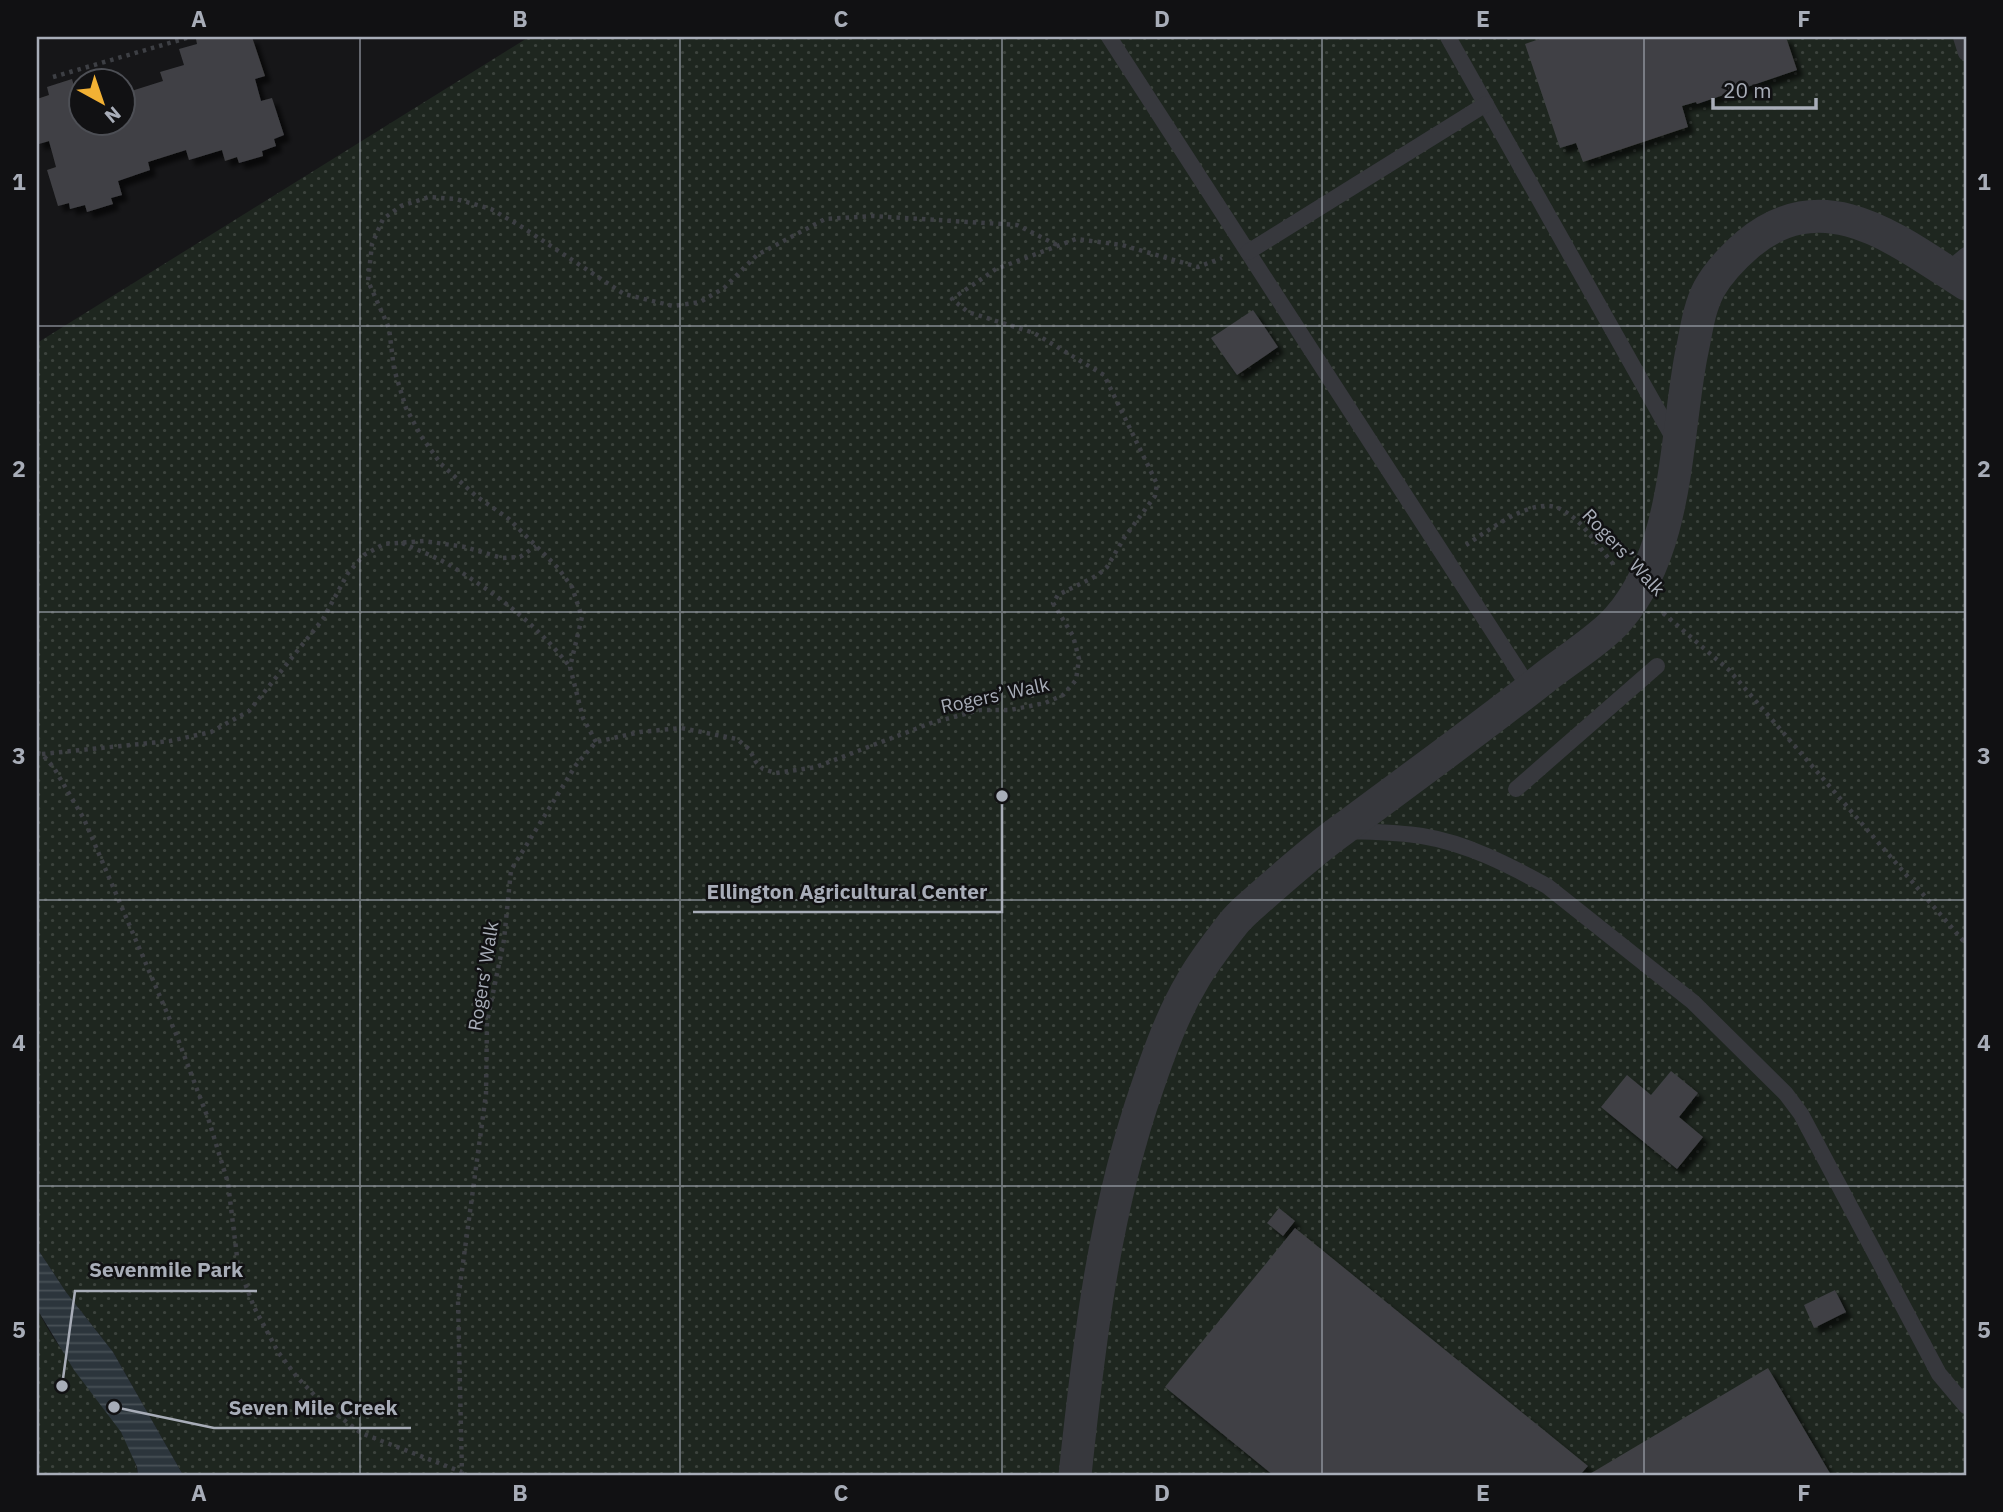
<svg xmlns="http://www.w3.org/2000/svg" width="2003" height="1512" viewBox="0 0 2003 1512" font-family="'IBM Plex Sans',sans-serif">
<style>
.green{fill:url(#green-dots)}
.water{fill:url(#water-rules)}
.building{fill:#404145;filter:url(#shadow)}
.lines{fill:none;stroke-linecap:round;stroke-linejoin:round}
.path{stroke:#3d3f44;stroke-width:4.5;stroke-dasharray:3.5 5;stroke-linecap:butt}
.lane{stroke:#37383d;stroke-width:16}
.street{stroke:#37383d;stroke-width:33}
.grid{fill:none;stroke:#a8adb8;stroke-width:2;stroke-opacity:0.55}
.labels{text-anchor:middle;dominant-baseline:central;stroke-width:5;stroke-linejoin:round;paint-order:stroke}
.street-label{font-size:19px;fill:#a8adb8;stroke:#111113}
.leader{fill:none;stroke:#a8adb8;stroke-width:2.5}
.callout-dot{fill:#a8adb8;stroke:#111113;stroke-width:2.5}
.callout-label{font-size:21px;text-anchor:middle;font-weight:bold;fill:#a8adb8;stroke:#111113;stroke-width:5;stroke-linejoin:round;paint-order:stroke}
.neatline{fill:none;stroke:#a8adb8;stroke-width:2.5}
.grid-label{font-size:23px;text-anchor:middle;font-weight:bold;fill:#a8adb8}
</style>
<defs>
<pattern id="green-dots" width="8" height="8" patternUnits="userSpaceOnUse" patternTransform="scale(1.75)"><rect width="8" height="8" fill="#1e261f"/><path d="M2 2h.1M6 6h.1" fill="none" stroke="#3c433d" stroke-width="1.8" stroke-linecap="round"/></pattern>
<pattern id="water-rules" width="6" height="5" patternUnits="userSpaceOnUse" patternTransform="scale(1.75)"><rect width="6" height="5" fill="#2c353c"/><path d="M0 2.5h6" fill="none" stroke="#485056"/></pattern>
<filter id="shadow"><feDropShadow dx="6" dy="6" stdDeviation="2" flood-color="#0009"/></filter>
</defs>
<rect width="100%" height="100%" fill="#161618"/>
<g class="green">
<path d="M529,37H1966V1475H183L113,1352L66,1292L37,1248V343Z"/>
<path d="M37,1309C42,1318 47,1328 53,1337C78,1375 132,1431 138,1475H37Z"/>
</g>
<path class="water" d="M37,1248L66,1292L113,1352L183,1475H138L137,1467L121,1432L74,1370L37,1309Z"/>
<g class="building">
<path d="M203,37H242V39L252,37L265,76L255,79L261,101L272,98L284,135L274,139L276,146L262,151L263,156L239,163L237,157L225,161L222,150L189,160L186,150L148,162L150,170L118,181L122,195L111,198L113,204L87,212L85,205L70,209L69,203L58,206L47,170L56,167L49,141L39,144L37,138V99L49,95L47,87L72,79L74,86L80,84V122H122V94L163,81L160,72L184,65L179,49L197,44L196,39Z"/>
<path d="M1545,37H1786L1797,70L1697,104L1696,102L1682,106L1688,127L1583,162L1576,143L1560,148L1525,44Z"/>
<path d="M1253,310L1278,347L1237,375L1211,338Z"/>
<path d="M1671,1071L1698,1093L1679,1117L1703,1137L1677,1169L1601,1107L1627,1075L1651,1095Z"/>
<path d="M1279,1208L1295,1221L1283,1236L1267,1223Z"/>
<path d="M1295,1228L1588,1466L1580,1475H1273L1165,1387Z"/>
<path d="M1835,1290L1846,1312L1814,1328L1804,1305Z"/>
<path d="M1768,1368L1831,1475H1588Z"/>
</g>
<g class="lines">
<g class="path">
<path d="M53,77L190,37"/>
<path d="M402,543C420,551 439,558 456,569C498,595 539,627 570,667"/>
<path d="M1466,545C1488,531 1531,497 1558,508C1581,517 1598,547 1614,565"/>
<path d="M1663,613L1729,670L1966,944"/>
<path d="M596,742L583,718L570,667L582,617L572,587L558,568L509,519L476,496L441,464L421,436L406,408L394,369L389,328L368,281L372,244L383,219L401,206L429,197L456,199L491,209L522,227L624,294L673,306L700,302L724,288L757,255L825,219L873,216L1017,225L1057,245"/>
<path d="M37,753L42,754L54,768L84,819L176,1034L209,1121L228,1183L238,1265L254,1307L278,1352L297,1377L323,1404L361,1433L462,1472"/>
<path d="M42,754L170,741L211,732L249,711L323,619L348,573L364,555L384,544L424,541L465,547L502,558L520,557L536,546"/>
<path d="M462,1475L458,1300L486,1094L487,1022L504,940L511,870L576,765L596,742L640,732L681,728L737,739L749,749L756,762L763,769L776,773L816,767L931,723L980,710H1010L1045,703L1063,695L1076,680L1079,659L1073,636L1053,603L1058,595L1098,575L1107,567L1124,538L1155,496L1157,484L1104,375L1034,333L968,312L952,299L996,269L1076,239L1122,245L1198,267L1222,258"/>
</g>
<g class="lane">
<path d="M1109,37L1530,689"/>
<path d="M1448,37L1675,441"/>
<path d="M1961,37L1966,53"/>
<path d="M1248,252L1486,104"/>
<path d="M1947,271L1966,255"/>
<path d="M1516,789L1657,666"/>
<path d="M1346,831C1371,832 1397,832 1422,836C1466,843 1509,865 1547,886L1693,1002L1786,1094L1801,1114L1939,1374L1966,1406"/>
</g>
<path class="street" d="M1075,1475C1089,1343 1104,1211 1148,1085C1160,1050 1173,1014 1192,982C1203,962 1218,943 1232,925C1240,914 1252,905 1263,895C1289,872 1315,849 1343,829C1410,779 1478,730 1544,678C1564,662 1602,638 1618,619C1678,550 1675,442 1691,356C1696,334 1698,310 1709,289C1719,271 1733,257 1748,244C1825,180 1898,241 1966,284"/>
</g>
<path class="grid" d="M360,37V1475M680,37V1475M1002,37V1475M1322,37V1475M1644,37V1475M37,326H1966M37,612H1966M37,900H1966M37,1186H1966"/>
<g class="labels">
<g class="street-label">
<text transform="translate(1624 552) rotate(47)">Rogers’ Walk</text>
<text transform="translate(995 695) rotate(-12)">Rogers’ Walk</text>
<text transform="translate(483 976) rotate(-81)">Rogers’ Walk</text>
</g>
</g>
<path class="leader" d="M1002 796L1002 912H693M62 1386L75 1291H257M114 1407L214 1428H411"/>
<g class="callout-dot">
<circle cx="1002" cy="796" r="7"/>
<circle cx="62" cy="1386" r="7"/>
<circle cx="114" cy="1407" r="7"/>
</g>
<g class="callout-label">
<text x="847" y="899">Ellington Agricultural Center</text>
<text x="166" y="1277">Sevenmile Park</text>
<text x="313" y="1415">Seven Mile Creek</text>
</g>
<rect width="2003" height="1512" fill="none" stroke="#111113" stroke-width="77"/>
<g transform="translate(102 102) rotate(140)"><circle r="33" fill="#111113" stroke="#4d4f55" stroke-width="2"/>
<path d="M0-5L12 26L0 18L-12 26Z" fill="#f2b134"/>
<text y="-10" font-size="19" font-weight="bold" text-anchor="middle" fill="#a8adb8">N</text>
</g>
<path d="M1713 98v10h103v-10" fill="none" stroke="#a8adb8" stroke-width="3.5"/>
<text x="1723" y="98" font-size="21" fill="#a8adb8" stroke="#111113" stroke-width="5" paint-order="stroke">20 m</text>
<rect x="38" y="38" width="1927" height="1436" class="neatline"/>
<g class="grid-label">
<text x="199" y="27">A</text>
<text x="520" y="27">B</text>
<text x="841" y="27">C</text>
<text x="1162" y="27">D</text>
<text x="1483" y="27">E</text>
<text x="1804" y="27">F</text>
<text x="19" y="190">1</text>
<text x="1984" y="190">1</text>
<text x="19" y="477">2</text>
<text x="1984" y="477">2</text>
<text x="19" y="764">3</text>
<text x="1984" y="764">3</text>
<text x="19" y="1051">4</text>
<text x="1984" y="1051">4</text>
<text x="19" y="1338">5</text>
<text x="1984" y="1338">5</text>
<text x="199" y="1501">A</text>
<text x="520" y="1501">B</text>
<text x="841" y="1501">C</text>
<text x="1162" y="1501">D</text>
<text x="1483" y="1501">E</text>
<text x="1804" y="1501">F</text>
</g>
</svg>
